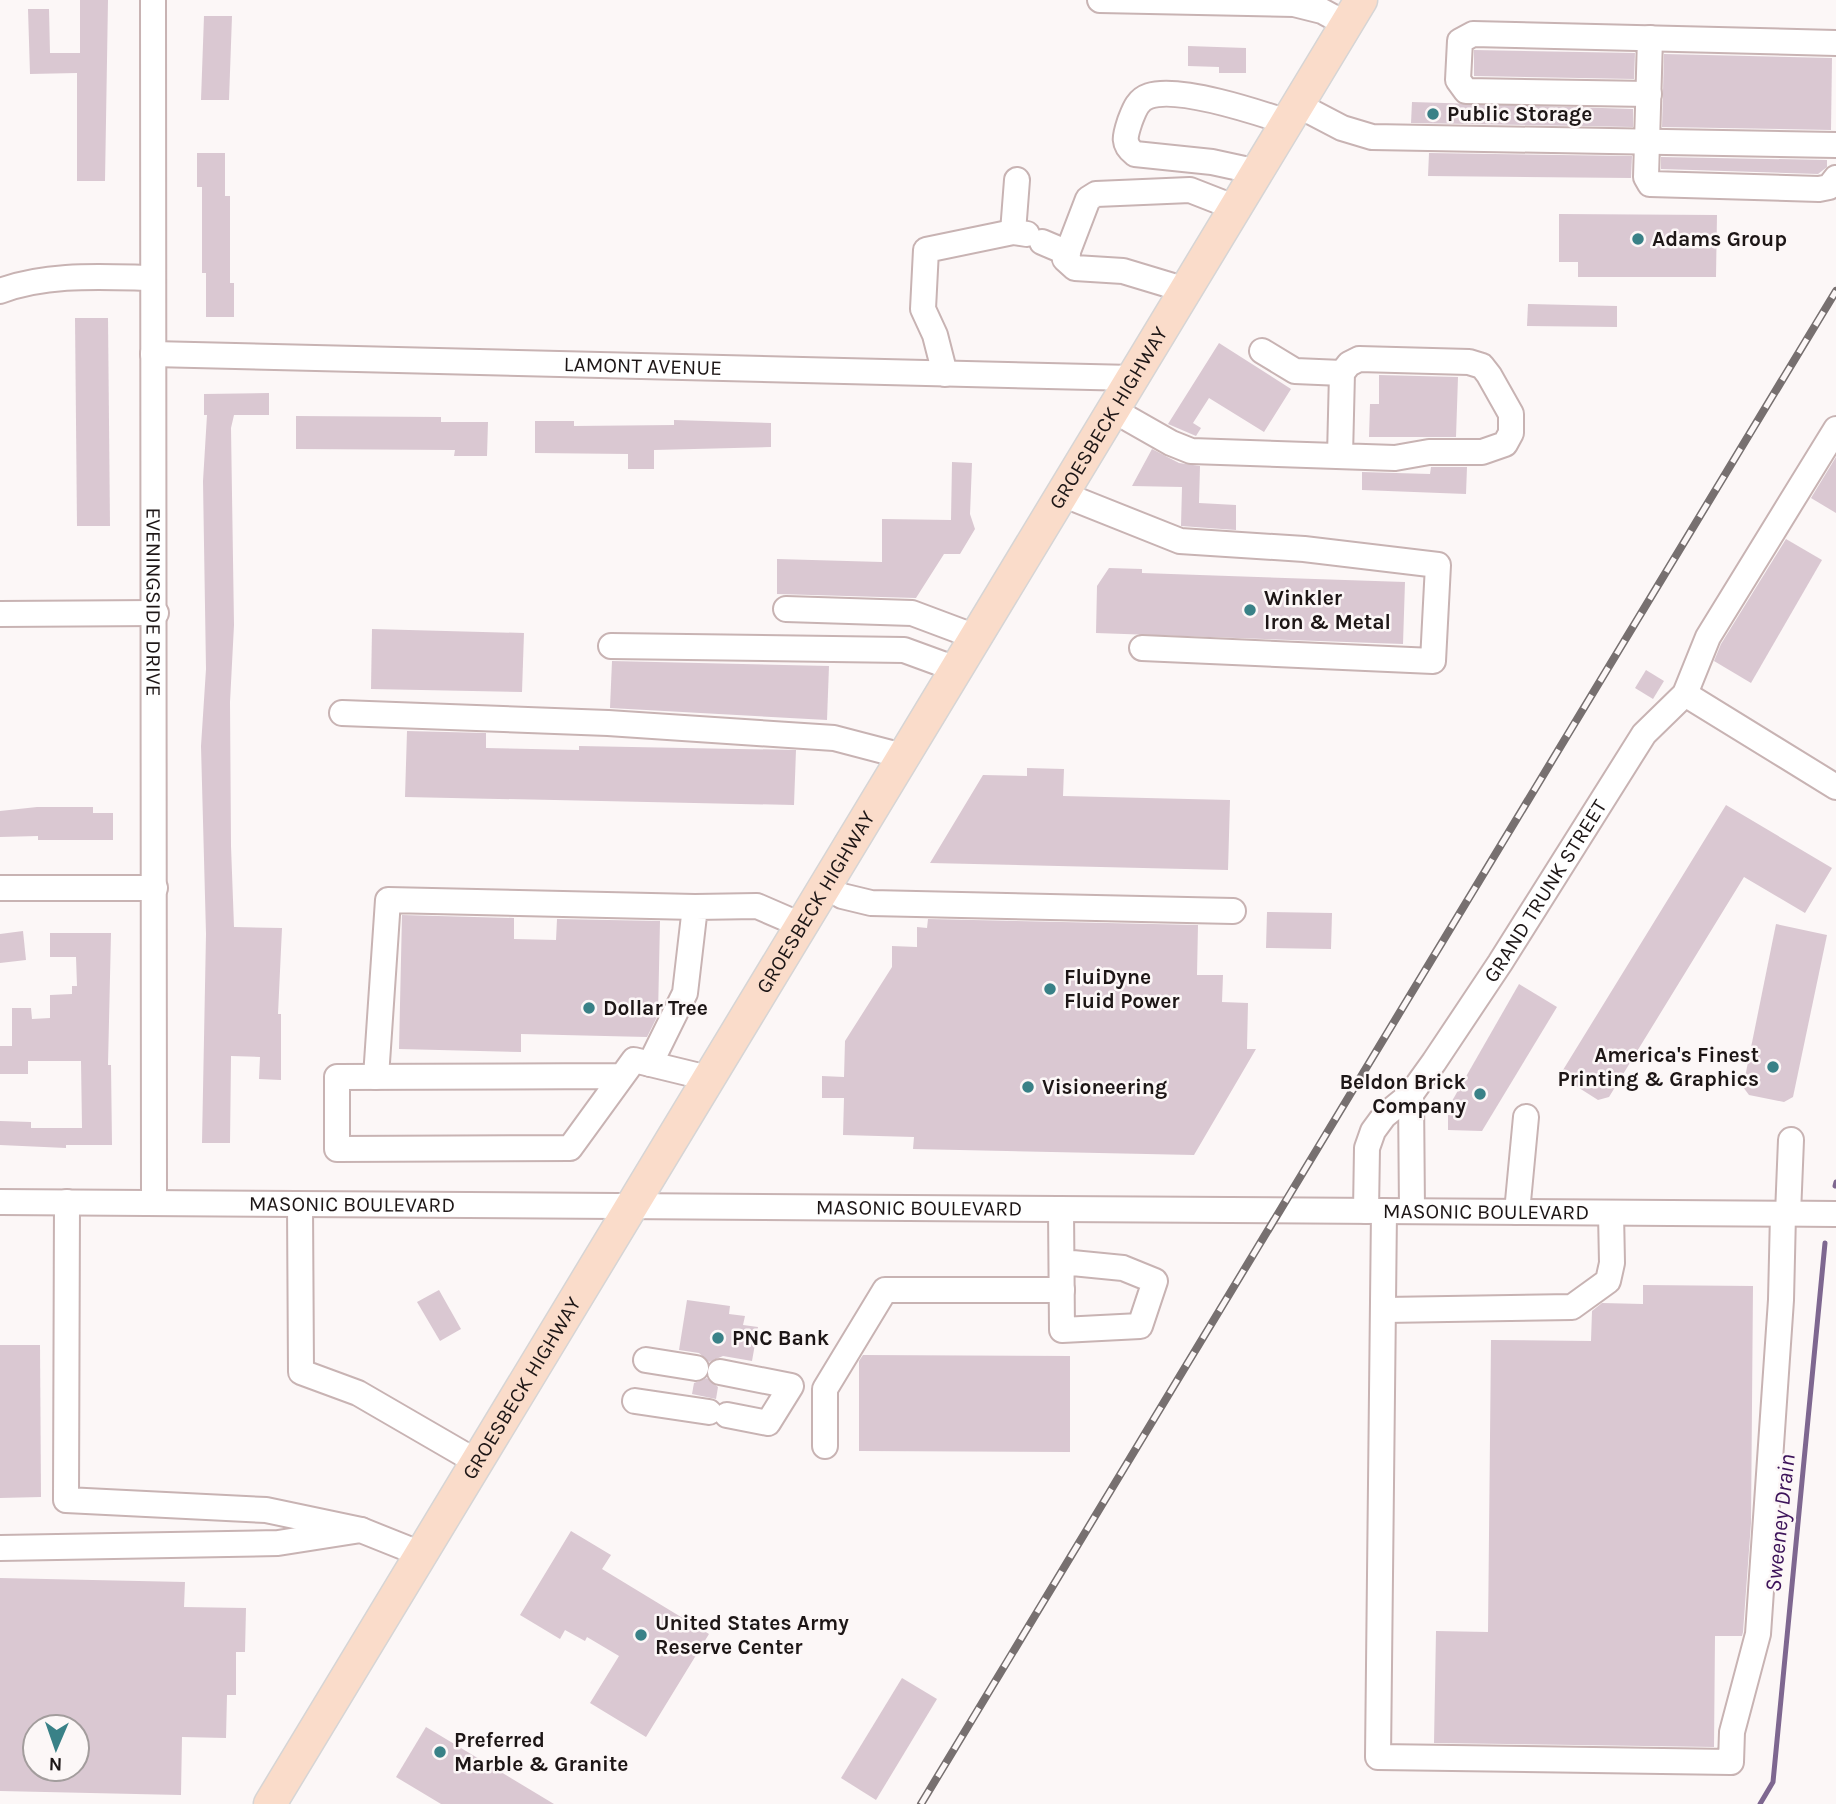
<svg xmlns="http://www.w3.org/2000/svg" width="1836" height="1804" viewBox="0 0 1836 1804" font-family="Karla,sans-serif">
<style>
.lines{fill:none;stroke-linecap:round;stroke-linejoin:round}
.stream{stroke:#7e6790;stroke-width:5}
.building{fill:#dac8d2;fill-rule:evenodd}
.minor-casing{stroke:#c8b3b3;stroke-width:28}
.major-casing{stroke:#d6d5d5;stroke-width:35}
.minor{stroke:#fff;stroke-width:24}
.major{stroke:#fadcca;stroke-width:32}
.rail-casing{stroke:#777070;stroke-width:8}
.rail{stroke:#fcf7f7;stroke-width:5;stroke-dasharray:16;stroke-linecap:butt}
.poi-dot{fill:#398187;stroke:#fcf7f7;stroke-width:2.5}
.labels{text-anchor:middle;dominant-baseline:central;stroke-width:5;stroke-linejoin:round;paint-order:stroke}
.poi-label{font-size:21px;font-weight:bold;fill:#1d1616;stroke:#fcf7f7;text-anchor:start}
.street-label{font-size:21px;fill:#1d1616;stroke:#fcf7f7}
.water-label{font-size:23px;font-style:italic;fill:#3c1259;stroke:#fcf7f7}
</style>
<rect width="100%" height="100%" fill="#fcf7f7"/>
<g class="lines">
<g class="stream">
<path d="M1835,1186L1836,1182"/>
<path d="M1760,1804L1773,1782L1825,1243"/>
</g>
</g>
<g class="building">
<path d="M80,0H108L105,181H77V73L30,74L28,9H49L50,53H80Z"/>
<path d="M204,16H232L229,100H201Z"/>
<path d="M1188,46L1246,48V73H1219V67L1188,66Z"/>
<path d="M1474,50L1635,53L1634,79L1474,76Z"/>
<path d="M1664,54L1832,58L1831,130L1662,127Z"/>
<path d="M1412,102L1633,109V127L1411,123Z"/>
<path d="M197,153H225V196H230V283H234V317H206V273H202V187H197Z"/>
<path d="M1429,153L1632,156L1631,178L1428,176Z"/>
<path d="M1661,157L1827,160V167L1818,174L1661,169Z"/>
<path d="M1559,214L1717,215L1716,277H1578V262H1559Z"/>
<path d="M1528,304L1617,306V327L1527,326Z"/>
<path d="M75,318H108L110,526H77Z"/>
<path d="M1219,343L1291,389L1264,432L1209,398L1193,423L1201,428L1196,436L1168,424Z"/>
<path d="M1379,375L1458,377L1456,437H1369L1370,404H1379Z"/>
<path d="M269,393V415H234L231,428L234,625L230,702L231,846L234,927L282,928L278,1014H281V1080L259,1079L260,1057L231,1056L230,1143H202L206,934L201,746L206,669L203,481L207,415H204V394Z"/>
<path d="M296,416L441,417V422H488L487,456H454L455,450L296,449Z"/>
<path d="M674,420L771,423V447L654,450V469H628V454L535,453V421H574V426L674,425Z"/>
<path d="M1152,449L1179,463L1200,466L1199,503L1236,505V530L1181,526L1182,487L1132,486Z"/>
<path d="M1836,457V513L1811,498Z"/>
<path d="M952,462L972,463L970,514L975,529L960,554H944L916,598L777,594V559L882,562V519L951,520Z"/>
<path d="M1431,467H1467L1466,494L1362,490V472L1430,474Z"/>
<path d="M1786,539L1822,560L1751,683L1714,661L1721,644Z"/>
<path d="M1109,568L1142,569V573L1405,582L1403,644L1096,633L1097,586Z"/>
<path d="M372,629L524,633L522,692L371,689Z"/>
<path d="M612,661L829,666L827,720L610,708Z"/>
<path d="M1646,670L1664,681L1653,699L1635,688Z"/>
<path d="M407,731L486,733V748L579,750V746L796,750L794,805L405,797Z"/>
<path d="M1027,768L1064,769L1063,796L1230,800L1228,870L930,863L983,775L1027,776Z"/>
<path d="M1726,805L1832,868L1805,913L1744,877L1609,1097L1598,1100L1565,1079L1563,1070Z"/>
<path d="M37,807H93V813H113V840H38V836L0,837V811Z"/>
<path d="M1267,912L1332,913L1331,949L1266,948Z"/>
<path d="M402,915L514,918V939L556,940L557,919L660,921L658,1015L647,1037L521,1034V1052L399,1049Z"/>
<path d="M928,919L1198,925L1197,975H1223L1222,1002L1248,1003L1247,1049H1256L1194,1155L913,1149L914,1137L843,1135L844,1098H822V1076L844,1077L845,1041L892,967V946L917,947V927L927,928Z"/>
<path d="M1776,924L1827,935L1793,1097L1784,1102L1749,1095L1743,1087Z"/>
<path d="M23,931L26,960L0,963V934Z"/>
<path d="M50,933H111L108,1065H111L112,1145H66V1148L0,1145V1121L31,1122V1128H82L81,1061H28V1074H0V1046H12V1008H31L32,1019L50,1018V995L72,994V986H77L76,957H50Z"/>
<path d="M1519,984L1557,1007L1482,1131L1448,1130V1108Z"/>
<path d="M1643,1285L1753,1286L1751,1523L1743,1632L1742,1636H1715L1714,1747L1434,1743L1436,1631L1488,1632L1491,1340L1591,1341L1592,1311L1602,1303L1643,1304Z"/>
<path d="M439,1290L461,1329L440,1341L417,1302Z"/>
<path d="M687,1300L730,1306L729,1314L745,1316L743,1325L758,1327L752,1361L723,1356L709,1362L699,1353L679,1350Z"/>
<path d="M0,1345H40L41,1497L0,1498Z"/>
<path d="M863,1355L1070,1356V1452L859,1451V1361Z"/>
<path d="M707,1378L718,1387L716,1399L692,1394L694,1383Z"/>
<path d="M571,1531L611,1555L602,1569L709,1634L646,1737L590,1703L619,1656L587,1637L585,1641L565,1630L560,1639L520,1615Z"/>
<path d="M0,1578L185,1582L184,1607L246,1608L245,1652H236V1695H227L226,1738L182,1737L181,1795L0,1791ZM35,1727H77V1769H35Z"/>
<path d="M902,1678L937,1699L876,1800L841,1778Z"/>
<path d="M426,1727L554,1804H441L396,1777Z"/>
</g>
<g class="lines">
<defs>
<g id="minor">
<path id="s1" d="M153,0L154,1203"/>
<path d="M1100,0L1294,4L1322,11L1346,24"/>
<path d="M1650,38L1646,177L1650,184L1819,189L1829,187L1836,178"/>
<path d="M1649,94L1466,91L1458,80L1460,41L1473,34L1836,43"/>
<path d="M1298,105L1342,128L1372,137L1836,145"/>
<path d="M1258,172L1212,162L1135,154C1122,144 1125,136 1130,121C1134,111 1137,100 1149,96C1179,86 1257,112 1287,122"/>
<path d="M1013,232L1017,180"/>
<path d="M1042,242L1068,253"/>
<path d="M1186,290L1123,271L1075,268L1065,259L1088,199L1096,194L1190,190L1236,208"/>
<path d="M0,291C48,273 102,277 153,278"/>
<path d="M1262,351L1295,371L1342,373"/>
<path id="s2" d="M153,354L1133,378"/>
<path d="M945,374L935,335L923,309L926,250L1013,232L1027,234"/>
<path d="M1113,410L1171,443L1191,451L1395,458L1429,452H1482L1505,444L1511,433V414L1489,375L1482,366L1469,362L1359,359L1349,364L1342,373L1340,456"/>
<path d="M1062,494L1180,541L1304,549L1438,565L1433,661L1142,648"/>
<path d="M786,609L912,613L976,637"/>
<path d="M0,614L156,613"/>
<path d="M611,646L904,650L956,669"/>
<path d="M1685,694L1836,787"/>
<path d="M342,713L608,723L834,738L903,756"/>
<path d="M825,886L842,896L871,903L1233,911"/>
<path d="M0,888H155"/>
<path d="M650,1064L685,993L695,907L757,906L801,925"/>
<path d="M622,1076L337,1077V1149L570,1148L634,1060L708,1078"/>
<path d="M376,1077L388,900L695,907"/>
<path d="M1411,1094L1412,1211"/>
<path id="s3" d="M0,1202L1836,1214"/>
<path d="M67,1202L66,1500L266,1510L361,1530"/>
<path d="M300,1205L301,1372L358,1393L477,1462"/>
<path d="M1061,1209L1062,1330L1140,1326L1155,1281L1123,1268L1062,1262"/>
<path id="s4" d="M1366,1211L1367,1148L1373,1131L1384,1116L1411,1094L1434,1062L1500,963L1644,734L1685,694L1708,637L1836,429"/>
<path d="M1384,1211L1378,1757L1731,1762L1732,1732L1758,1634L1781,1300L1783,1214"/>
<path d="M1517,1212L1526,1117"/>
<path d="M1788,1214L1791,1140"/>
<path d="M1385,1310L1572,1307L1608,1281L1612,1263L1611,1213"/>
<path d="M646,1360L696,1368"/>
<path d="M720,1372L791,1386L768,1423L727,1415"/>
<path d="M635,1401L709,1412"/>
<path d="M825,1446V1389L885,1290H1062"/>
<path d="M0,1548L278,1543L361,1530L421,1554"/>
</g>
<g id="major">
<path id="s5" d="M270,1804L1361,0"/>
</g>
</defs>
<use href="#minor" class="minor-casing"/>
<use href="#major" class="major-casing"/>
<use href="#minor" class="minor"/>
<use href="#major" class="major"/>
<defs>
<path id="rail" d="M921,1804L1836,291"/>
</defs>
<use href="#rail" class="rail-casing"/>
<use href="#rail" class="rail"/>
</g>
<g class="poi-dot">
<circle cx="1433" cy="114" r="7"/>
<circle cx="1638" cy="239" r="7"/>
<circle cx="1250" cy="610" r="7"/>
<circle cx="1050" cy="989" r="7"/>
<circle cx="589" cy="1008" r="7"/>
<circle cx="1773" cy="1067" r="7"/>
<circle cx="1028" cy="1087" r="7"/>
<circle cx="1480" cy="1094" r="7"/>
<circle cx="718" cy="1338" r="7"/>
<circle cx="641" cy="1635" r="7"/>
<circle cx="440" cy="1752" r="7"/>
</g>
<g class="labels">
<g class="poi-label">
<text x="1447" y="114">Public Storage</text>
<text x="1652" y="239">Adams Group</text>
<text x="1264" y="598">Winkler<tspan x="1264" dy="24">Iron &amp; Metal</tspan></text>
<text x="1064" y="977">FluiDyne<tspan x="1064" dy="24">Fluid Power</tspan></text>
<text x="603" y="1008">Dollar Tree</text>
<text x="1759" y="1055" text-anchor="end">America's Finest<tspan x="1759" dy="24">Printing &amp; Graphics</tspan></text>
<text x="1466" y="1082" text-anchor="end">Beldon Brick<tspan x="1466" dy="24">Company</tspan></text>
<text x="1042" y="1087">Visioneering</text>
<text x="732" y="1338">PNC Bank</text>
<text x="655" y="1623">United States Army<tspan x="655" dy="24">Reserve Center</tspan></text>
<text x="454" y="1740">Preferred<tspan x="454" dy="24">Marble &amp; Granite</tspan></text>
</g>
<g class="street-label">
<text stroke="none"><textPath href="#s2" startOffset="490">LAMONT AVENUE</textPath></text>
<text stroke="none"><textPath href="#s5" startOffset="1620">GROESBECK HIGHWAY</textPath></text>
<text stroke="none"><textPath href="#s1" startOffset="602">EVENINGSIDE DRIVE</textPath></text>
<text stroke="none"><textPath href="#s4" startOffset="378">GRAND TRUNK STREET</textPath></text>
<text stroke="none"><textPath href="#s5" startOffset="1054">GROESBECK HIGHWAY</textPath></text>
<text stroke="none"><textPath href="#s3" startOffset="352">MASONIC BOULEVARD</textPath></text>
<text stroke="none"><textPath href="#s3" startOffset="919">MASONIC BOULEVARD</textPath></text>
<text stroke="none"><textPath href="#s3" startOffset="1486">MASONIC BOULEVARD</textPath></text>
<text stroke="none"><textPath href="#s5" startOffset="486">GROESBECK HIGHWAY</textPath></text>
</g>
<g class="water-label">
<text transform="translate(1780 1523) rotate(-84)">Sweeney Drain</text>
</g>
</g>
<g transform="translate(56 1748) rotate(182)"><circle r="33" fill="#fcf7f7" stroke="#a39d9d" stroke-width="2"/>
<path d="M0-5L12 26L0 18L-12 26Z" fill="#398187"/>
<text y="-10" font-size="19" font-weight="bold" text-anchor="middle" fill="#1d1616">N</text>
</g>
</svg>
